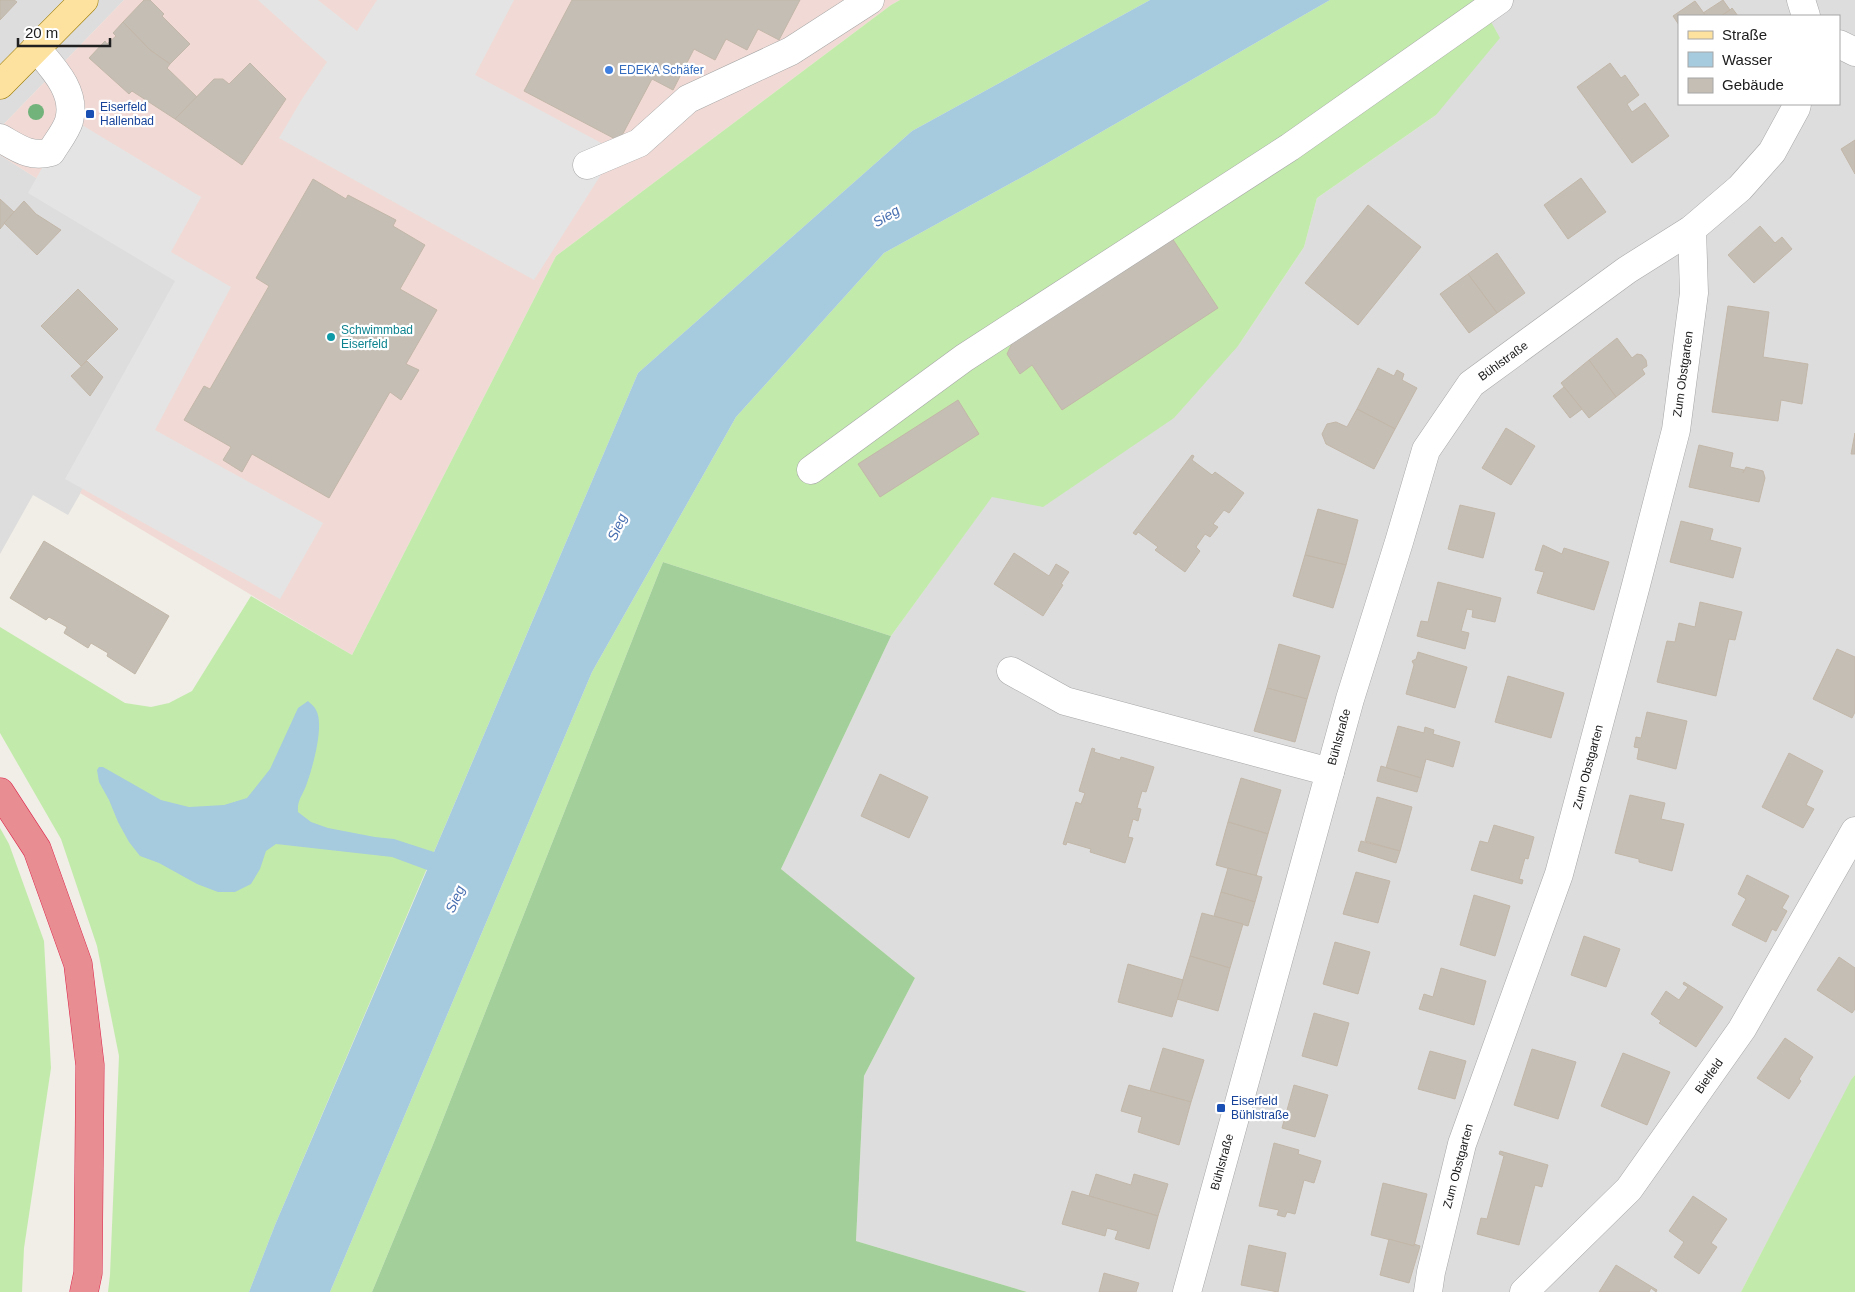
<svg xmlns="http://www.w3.org/2000/svg" width="1855" height="1292" viewBox="0 0 1855 1292" font-family="Helvetica,sans-serif">
<style>
.residential{fill:#dedddd;fill-rule:evenodd}
.commercial{fill:#f1dad5}
.grass{fill:#c2ebab}
.forest{fill:#a3d09a}
.parking{fill:#e4e4e4}
.water{fill:#a6cade}
.building{fill:#c5beb5;stroke:#c2b7a8}
.lines{fill:none;stroke-linecap:round;stroke-linejoin:round}
.minor-casing{stroke:#a7a7a7;stroke-width:29}
.major-casing{stroke:#9b7c00;stroke-width:29}
.highway-casing{stroke:#dd244b;stroke-width:29}
.minor{stroke:#fff;stroke-width:28}
.major{stroke:#fde19e;stroke-width:28}
.highway{stroke:#e88d92;stroke-width:28}
.tree{fill:#72b27b}
.shop-dot{fill:#3f7fe0;stroke:#fff;stroke-width:2}
.transit-dot{fill:#1a4fb4;stroke:#fff;stroke-width:2}
.culture-dot{fill:#0f9aa8;stroke:#fff;stroke-width:2}
.labels{text-anchor:middle;dominant-baseline:central;stroke-width:4.5;stroke-linejoin:round;paint-order:stroke}
.shop-label{font-size:12px;fill:#366cbe;stroke:#fff;text-anchor:start}
.transit-label{font-size:12px;fill:#164399;stroke:#fff;text-anchor:start}
.culture-label{font-size:12px;fill:#0d838f;stroke:#fff;text-anchor:start}
.street-label{font-size:12px;fill:#202020;stroke:#fff}
.water-label{font-size:14px;font-style:italic;fill:#4a70b1;stroke:#fff}
</style>
<rect width="100%" height="100%" fill="#f0eee6"/>
<g class="residential">
<path d="M0,0H124L0,128Z"/>
<path d="M1479,0H1855V1075L1741,1292H1027L856,1241L864,1076L915,978L781,869L891,636L992,496L1043,506L1238,346L1304,247L1317,198L1436,115ZM1679,16H1839V104H1679Z"/>
<path d="M0,155L201,283L68,515L33,495L0,554Z"/>
</g>
<path class="commercial" d="M124,0H900L891,5L556,256L352,655L80,493L201,283L0,155V128Z"/>
<g class="grass">
<path d="M900,0H1150L912,131L638,373L275,1225L249,1292H108L110,1275L119,1056L97,946L61,839L0,733V627L125,703L151,707L169,703L192,691L251,596L352,655L556,256L891,5Z"/>
<path d="M1330,0H1479L1500,38L1436,115L1317,198L1304,247L1238,346L1174,418L1043,507L992,497L891,636L663,562L434,1142L372,1292H330L592,672L736,417L884,253L1044,165Z"/>
<path d="M0,828L9,844L44,941L51,1068L24,1248L22,1292H0Z"/>
<path d="M1855,1075V1292H1741L1851,1080Z"/>
</g>
<path class="forest" d="M663,562L891,636L781,869L915,978L864,1076L856,1241L1027,1292H372L434,1142Z"/>
<g class="parking">
<path d="M258,0H318L357,31L377,0H514L475,75L616,151L534,280L279,138L302,99L327,62Z"/>
<path d="M82,125L201,197L171,252L231,287L155,430L323,523L280,599L65,479L175,281L28,193L51,152Z"/>
</g>
<path class="water" d="M1150,0H1330L1044,165L884,253L736,417L592,672L330,1292H249L275,1225L427,870L392,857L276,844L266,851L260,869L251,884L235,892H218L197,884L159,863L140,856L129,842L118,822L109,800L99,782L97,770L99,767H103L161,800L189,807L224,805L247,798L270,769L298,708L308,701C311,704 315,707 316,710C325,725 312,770 306,786C302,796 297,801 298,812L311,822L328,828L375,837L394,839L434,852L638,373L912,131Z"/>
<g class="building">
<path d="M0,0H14L17,2L0,20Z"/>
<path d="M144,0H150L164,14L162,16L190,44L170,64L150,50L123,22Z"/>
<path d="M572,0H800L779,40L758,29L747,50L726,39L715,60L694,49L673,90L652,79L619,141L524,91Z"/>
<path d="M1723,0L1730,10L1721,16H1706L1703,13Z"/>
<path d="M1695,1L1706,16H1679V25L1673,16Z"/>
<path d="M1732,8L1738,16H1721L1730,10Z"/>
<path d="M123,22L150,50L170,64L167,68L197,97L175,119L132,91L129,94L89,58L105,41L107,44L116,36L113,33Z"/>
<path d="M250,63L286,99L242,165L175,119L214,79H223L229,84Z"/>
<path d="M1610,63L1621,78L1625,75L1639,95L1627,104L1632,112L1645,103L1669,136L1632,163L1577,87Z"/>
<path d="M1855,140V174L1841,149Z"/>
<path d="M1581,178L1606,212L1568,239L1544,205Z"/>
<path d="M313,179L346,199L348,195L396,220L393,226L425,245L400,289L437,310L406,364L419,370L401,400L390,392L329,498L252,454L242,472L223,460L231,447L184,420L204,386L210,389L269,286L256,278Z"/>
<path d="M0,199L14,212L0,229Z"/>
<path d="M24,201L36,214L61,230L37,255L4,223Z"/>
<path d="M1368,205L1421,247L1358,325L1305,283Z"/>
<path d="M1760,226L1775,243L1782,237L1792,249L1754,283L1728,255Z"/>
<path d="M1170,235L1218,308L1062,410L1032,365L1020,374L1007,354L1014,339Z"/>
<path d="M1497,253L1525,293L1497,313L1468,274Z"/>
<path d="M1468,274L1497,313L1469,333L1440,294Z"/>
<path d="M78,289L118,329L81,366L41,326Z"/>
<path d="M1728,306L1769,312L1763,357L1808,364L1802,404L1781,400L1778,421L1712,412Z"/>
<path d="M1617,338L1632,358L1637,354L1642,355L1646,360L1647,366L1642,369L1645,374L1616,397L1589,360Z"/>
<path d="M1589,360L1616,397L1589,418L1561,383Z"/>
<path d="M87,361L103,377L90,396L71,376Z"/>
<path d="M1378,368L1394,376L1397,370L1404,374L1402,380L1417,388L1395,429L1357,409Z"/>
<path d="M1564,387L1582,409L1570,418L1553,396Z"/>
<path d="M958,400L979,434L880,497L858,464Z"/>
<path d="M1357,409L1395,429L1374,469L1326,444L1322,434L1327,424L1336,422L1347,427Z"/>
<path d="M1506,428L1535,446L1511,485L1482,468Z"/>
<path d="M1855,433V454H1851Z"/>
<path d="M1699,445L1733,453L1730,467L1744,470L1743,473L1746,467L1763,471L1765,478L1759,502L1689,487Z"/>
<path d="M1192,455L1194,456L1192,460L1212,475L1215,472L1244,493L1229,513L1224,510L1213,524L1218,527L1210,537L1205,534L1196,547L1200,551L1185,572L1155,550L1158,547L1138,532L1136,535L1133,533Z"/>
<path d="M1460,505L1495,513L1483,558L1448,549Z"/>
<path d="M1318,509L1358,520L1346,565L1305,555Z"/>
<path d="M1681,521L1713,529L1710,540L1741,548L1733,578L1670,562Z"/>
<path d="M44,541L169,616L135,674L107,656L108,653L91,643L88,648L64,633L67,627L49,617L46,620L10,598Z"/>
<path d="M1543,545L1562,554L1564,548L1609,562L1594,610L1537,593L1544,572L1535,570Z"/>
<path d="M1014,553L1049,576L1056,564L1069,572L1061,584L1063,585L1043,616L994,584Z"/>
<path d="M1305,555L1346,565L1333,608L1293,596Z"/>
<path d="M1438,582L1501,598L1495,622L1472,617L1473,610L1467,609L1461,631L1469,633L1465,649L1417,636L1421,621L1428,622Z"/>
<path d="M1700,602L1742,612L1735,640L1729,639L1716,696L1657,682L1667,641L1675,642L1679,623L1695,627Z"/>
<path d="M1279,644L1320,656L1307,699L1267,688Z"/>
<path d="M1837,649L1855,657V712L1852,718L1813,699Z"/>
<path d="M1418,652L1467,667L1455,708L1406,694L1414,665L1412,661L1416,659Z"/>
<path d="M1508,676L1564,693L1551,738L1495,722Z"/>
<path d="M1267,688L1307,699L1295,742L1254,731Z"/>
<path d="M1647,712L1687,721L1676,769L1637,759L1639,748L1634,747L1636,737L1641,738Z"/>
<path d="M1398,726L1424,733L1425,727L1434,730L1433,734L1460,742L1453,767L1426,759L1421,778L1386,768Z"/>
<path d="M1092,748L1095,749L1094,752L1120,760L1121,757L1154,767L1146,792L1142,791L1137,808L1141,809L1138,821L1133,819L1128,837L1133,838L1125,863L1090,852L1091,849L1067,842L1066,845L1063,844L1076,802L1081,804L1085,793L1079,791Z"/>
<path d="M1789,753L1823,771L1806,805L1814,809L1803,828L1762,807Z"/>
<path d="M1381,766L1421,778L1417,792L1377,781Z"/>
<path d="M880,774L928,797L909,838L861,816Z"/>
<path d="M1241,778L1281,790L1268,834L1228,822Z"/>
<path d="M1630,795L1665,803L1661,819L1684,824L1672,871L1639,862V859L1615,853Z"/>
<path d="M1377,797L1412,807L1400,851L1365,841Z"/>
<path d="M1228,822L1268,834L1256,876L1216,865Z"/>
<path d="M1494,825L1534,837L1528,859L1525,858L1519,879L1523,880L1522,884L1471,870L1480,841L1488,843Z"/>
<path d="M1361,841L1400,851L1396,863L1358,851Z"/>
<path d="M1228,868L1262,877L1255,902L1221,892Z"/>
<path d="M1356,872L1390,881L1378,923L1343,914Z"/>
<path d="M1747,875L1789,896L1782,908L1787,911L1776,931L1772,929L1766,942L1732,925L1746,899L1738,894Z"/>
<path d="M1221,892L1255,902L1248,926L1214,916Z"/>
<path d="M1474,895L1510,906L1495,956L1460,945Z"/>
<path d="M1202,913L1243,924L1230,968L1190,956Z"/>
<path d="M1584,936L1620,949L1606,987L1571,975Z"/>
<path d="M1335,942L1370,952L1358,994L1323,984Z"/>
<path d="M1190,956L1230,968L1218,1011L1177,999Z"/>
<path d="M1839,957L1855,968V1009L1852,1013L1817,990Z"/>
<path d="M1128,964L1183,980L1172,1017L1118,1002Z"/>
<path d="M1441,968L1486,981L1474,1025L1419,1009L1424,994L1433,997Z"/>
<path d="M1684,982L1723,1007L1696,1047L1659,1023L1661,1021L1651,1014L1666,991L1679,1000L1688,987L1683,984Z"/>
<path d="M1314,1013L1349,1023L1337,1066L1302,1056Z"/>
<path d="M1785,1038L1813,1057L1799,1079L1801,1081L1789,1099L1757,1078Z"/>
<path d="M1163,1048L1204,1060L1191,1102L1150,1091Z"/>
<path d="M1532,1049L1576,1062L1558,1119L1514,1105Z"/>
<path d="M1430,1051L1466,1061L1455,1099L1418,1089Z"/>
<path d="M1623,1053L1670,1072L1647,1125L1601,1106Z"/>
<path d="M1129,1085L1191,1102L1179,1145L1138,1132L1142,1117L1121,1111Z"/>
<path d="M1294,1085L1328,1095L1315,1137L1282,1128Z"/>
<path d="M1274,1143L1299,1150L1298,1154L1321,1161L1314,1183L1304,1180L1295,1214L1287,1212L1285,1217L1277,1215L1279,1210L1259,1206Z"/>
<path d="M1500,1151L1548,1165L1542,1187L1535,1185L1519,1245L1477,1234L1481,1218L1487,1219L1504,1156L1499,1154Z"/>
<path d="M1096,1174L1131,1185L1134,1174L1168,1184L1158,1216L1089,1196Z"/>
<path d="M1383,1183L1427,1194L1414,1246L1371,1235Z"/>
<path d="M1072,1191L1158,1216L1149,1249L1115,1239L1118,1231L1107,1228L1105,1236L1062,1224Z"/>
<path d="M1693,1196L1727,1219L1711,1243L1717,1247L1699,1274L1674,1257L1684,1242L1669,1231Z"/>
<path d="M1389,1239L1414,1246V1244L1420,1246L1409,1283L1380,1275Z"/>
<path d="M1249,1245L1286,1253L1278,1292L1241,1285Z"/>
<path d="M1616,1265L1657,1290L1656,1292L1651,1288L1649,1292H1599Z"/>
<path d="M1104,1273L1139,1283L1136,1292H1099Z"/>
</g>
<g class="lines">
<defs>
<g id="minor">
<path d="M1801,0L1806,16"/>
<path d="M1839,44L1855,52"/>
<path d="M0,138C18,148 30,158 51,152C57,142 66,131 69,121C77,92 53,68 36,48"/>
<path d="M587,165L639,143L688,99L791,51L870,0"/>
<path d="M811,470L964,358L1290,147L1499,0"/>
<path d="M1011,671L1065,701L1330,772"/>
<path d="M1187,1292L1350,699L1399,542L1426,450L1471,384L1627,270L1692,229L1740,188L1772,152L1796,108L1797,104"/>
<path d="M1428,1292L1431,1272L1462,1144L1559,874L1636,585L1676,430L1694,293L1692,229"/>
<path d="M1524,1292L1629,1189L1742,1029L1855,831"/>
</g>
<path id="major" d="M0,85L84,0"/>
<path id="highway" d="M0,792L37,849L78,964L90,1065L88,1273L84,1292"/>
</defs>
<use href="#minor" class="minor-casing"/>
<use href="#major" class="major-casing"/>
<use href="#highway" class="highway-casing"/>
<use href="#minor" class="minor"/>
<use href="#major" class="major"/>
<use href="#highway" class="highway"/>
</g>
<circle class="tree" cx="36" cy="112" r="8"/>
<circle class="shop-dot" cx="609" cy="70" r="5"/>
<g class="transit-dot">
<rect x="85" y="109" width="10" height="10" rx="2.5"/>
<rect x="1216" y="1103" width="10" height="10" rx="2.5"/>
</g>
<circle class="culture-dot" cx="331" cy="337" r="5"/>
<g class="labels">
<g class="shop-label">
<text x="619" y="70">EDEKA Schäfer</text>
</g>
<g class="transit-label">
<text x="100" y="107">Eiserfeld<tspan x="100" dy="14">Hallenbad</tspan></text>
<text x="1231" y="1101">Eiserfeld<tspan x="1231" dy="14">Bühlstraße</tspan></text>
</g>
<g class="culture-label">
<text x="341" y="330">Schwimmbad<tspan x="341" dy="14">Eiserfeld</tspan></text>
</g>
<g class="street-label">
<text transform="translate(1503 361) rotate(-36)">Bühlstraße</text>
<text transform="translate(1683 374) rotate(-82)">Zum Obstgarten</text>
<text transform="translate(1339 737) rotate(-75)">Bühlstraße</text>
<text transform="translate(1588 767) rotate(-75)">Zum Obstgarten</text>
<text transform="translate(1709 1076) rotate(-55)">Bielfeld</text>
<text transform="translate(1222 1162) rotate(-75)">Bühlstraße</text>
<text transform="translate(1458 1166) rotate(-75)">Zum Obstgarten</text>
</g>
<g class="water-label">
<text transform="translate(886 216) rotate(-31)">Sieg</text>
<text transform="translate(617 527) rotate(-66)">Sieg</text>
<text transform="translate(455 899) rotate(-66)">Sieg</text>
</g>
</g>
<rect x="1678" y="15" width="162" height="90" fill="#ffffff" stroke="#a6a6a6"/>
<rect x="1688" y="31" width="25" height="8" fill="#fde19e" stroke="#a6a6a6"/>
<text x="1722" y="40" font-size="15" fill="#202020">Straße</text>
<rect x="1688" y="52" width="25" height="15" fill="#a6cade" stroke="#a6a6a6"/>
<text x="1722" y="65" font-size="15" fill="#202020">Wasser</text>
<rect x="1688" y="78" width="25" height="15" fill="#c5beb5" stroke="#a6a6a6"/>
<text x="1722" y="90" font-size="15" fill="#202020">Gebäude</text>
<path d="M18 38v8h92v-8" fill="none" stroke="#202020" stroke-width="2.5"/>
<text x="25" y="38" font-size="15" fill="#202020" stroke="#ffffff" stroke-width="4" paint-order="stroke">20 m</text>
</svg>
